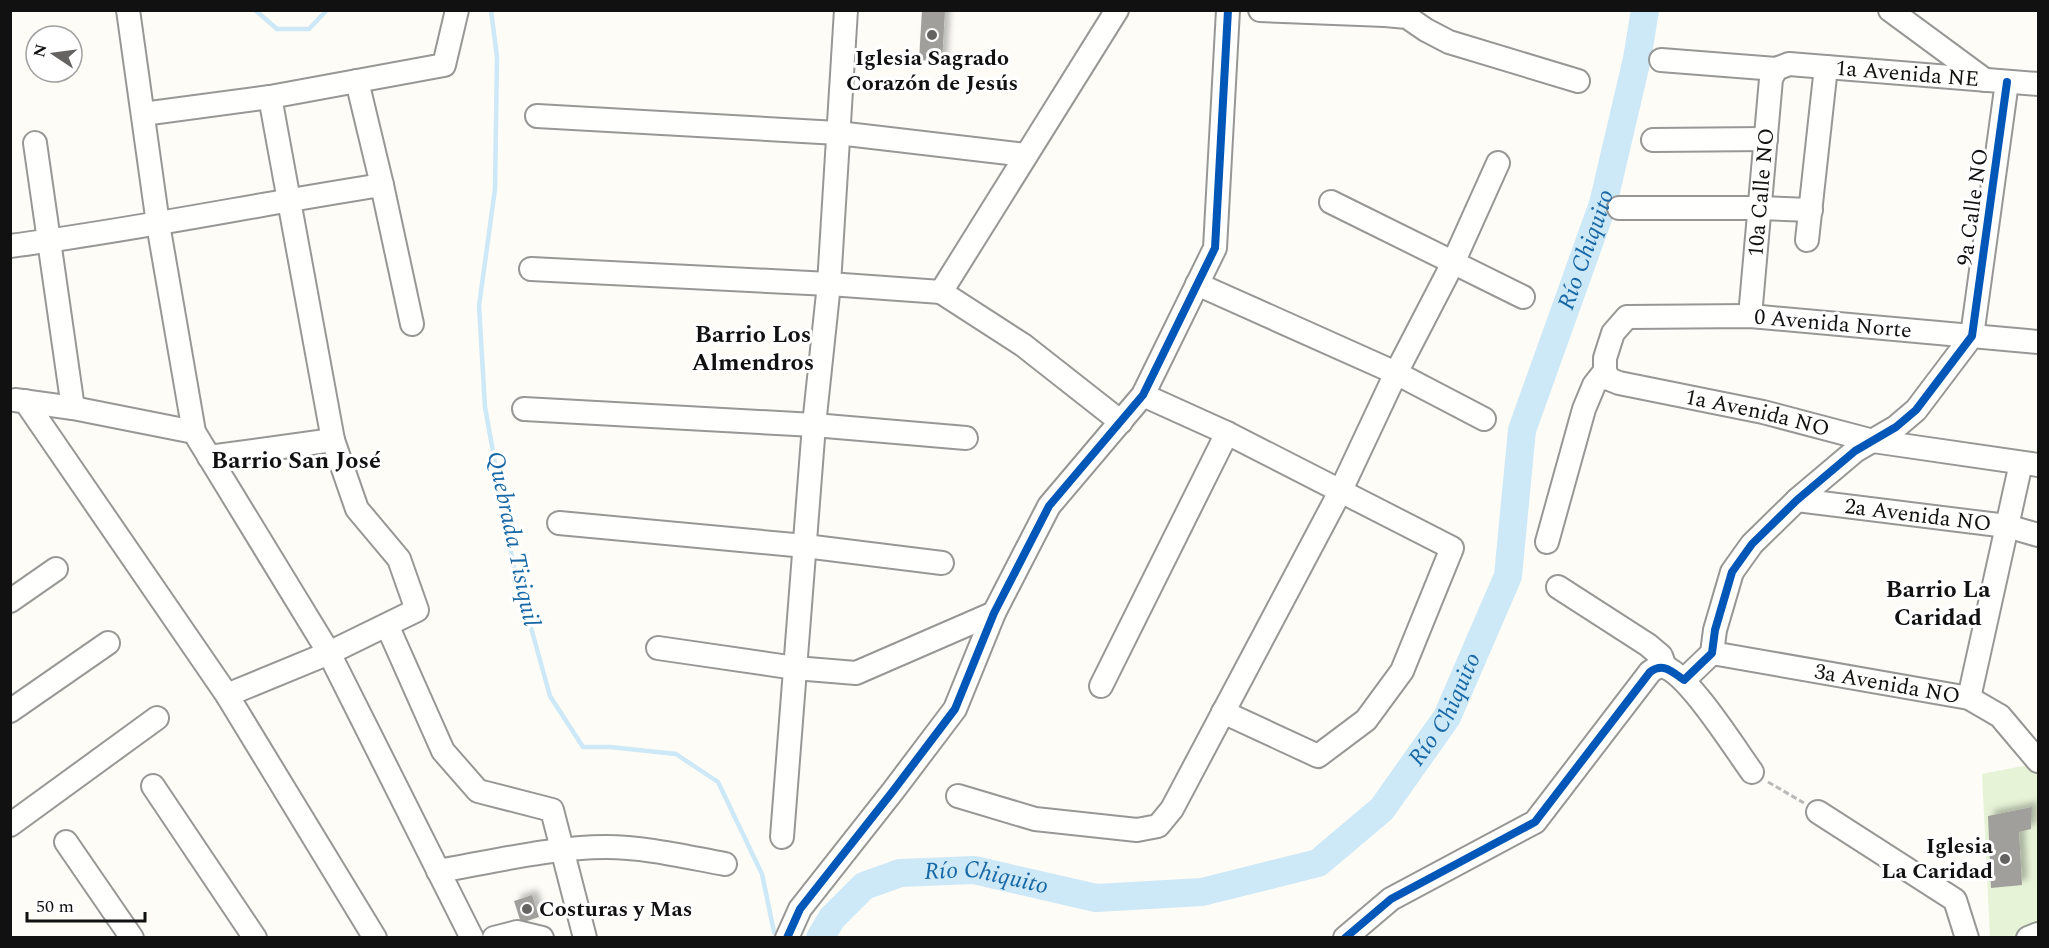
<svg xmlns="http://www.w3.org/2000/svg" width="2049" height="948" viewBox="0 0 2049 948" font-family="Spectral,serif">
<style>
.green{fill:#e7f3d7}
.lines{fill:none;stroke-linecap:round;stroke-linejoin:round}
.stream{stroke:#cde8f7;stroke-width:4.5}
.river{stroke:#cde8f7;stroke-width:28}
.building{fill:#a19f9c;filter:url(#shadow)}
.minor-casing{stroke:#979795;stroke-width:26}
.path{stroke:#b9b9b8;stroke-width:3;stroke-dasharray:6 3;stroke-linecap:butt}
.minor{stroke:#fffffe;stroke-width:22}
.cycleway-casing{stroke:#fff;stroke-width:11}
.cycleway{stroke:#0057b8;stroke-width:8}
.poi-dot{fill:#646362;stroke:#fff;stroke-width:2}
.labels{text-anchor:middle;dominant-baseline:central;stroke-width:6;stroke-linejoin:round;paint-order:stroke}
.poi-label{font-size:22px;font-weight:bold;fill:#111;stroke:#fff}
.street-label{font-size:22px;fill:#111;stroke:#fff}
.water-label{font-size:24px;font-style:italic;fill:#1768a6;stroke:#fff}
.neighbourhood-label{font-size:24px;font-weight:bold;fill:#111;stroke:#fff}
</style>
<defs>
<filter id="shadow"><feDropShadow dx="5.5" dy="-5.5" stdDeviation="3" flood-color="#0004"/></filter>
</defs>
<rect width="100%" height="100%" fill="#fdfcf7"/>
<path class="green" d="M2038,763V934L2028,937H1990L1982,774Z"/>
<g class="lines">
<g class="stream">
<path d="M255,10L277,29H309L327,10"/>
<path d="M491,10L497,57L495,189L479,306L485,407L513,563L550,696L583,747H610L676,754L718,782L762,874L774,932L779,938"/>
</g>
<path class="river" id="s1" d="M820,938L832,918L864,886L900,873L974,870L1096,898L1202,892L1318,863L1382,809L1447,717L1508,576L1522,430L1603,204L1637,59L1645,10"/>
</g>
<g class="building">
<path d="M922,10H945L942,62L919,60Z"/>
<path d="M2032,807L2031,829L2019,832L2022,885L1991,888L1988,816Z"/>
<path d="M532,895L539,917L521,923L514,901Z"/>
</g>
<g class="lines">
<defs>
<g id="minor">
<path d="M128,10L158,224L194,432L329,653L472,938"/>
<path d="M1260,10L1385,15L1386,10"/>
<path d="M1890,10L1985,80"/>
<path d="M1385,15L1407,17L1426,30L1449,42L1578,81"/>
<path id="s2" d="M1661,60L1776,69L1789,64L2038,84"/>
<path d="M357,81L382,185L412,324"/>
<path d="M143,114L270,97L444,65L457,10"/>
<path d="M537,116L838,133L1026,155"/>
<path d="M1653,140L1766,139"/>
<path d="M35,143L73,408"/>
<path d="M1331,202L1523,297"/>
<path d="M1619,208H1759L1811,210"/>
<path d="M1807,240L1826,67"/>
<path d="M10,246C135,230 258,204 382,185"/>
<path d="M531,269L829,284L941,292L1117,10"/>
<path d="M1197,284L1396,373L1484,419"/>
<path d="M941,292L1023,345L1121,422"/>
<path id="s3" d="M1750,316L1771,79L1776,69"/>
<path id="s4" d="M2038,342L1750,316L1627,317L1613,333L1605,358V371L1609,379L1619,383L1763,412L1873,441L2038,465"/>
<path d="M1143,395L1227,433L1452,548L1402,671L1366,720L1318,756L1223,712"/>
<path d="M15,400L73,408L194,432"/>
<path d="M25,401L227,695L375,938"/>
<path d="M524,409L814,425L966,438"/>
<path d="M209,457L333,440"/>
<path id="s5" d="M1797,500L2007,526L2038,535"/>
<path d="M559,523L805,546L942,563"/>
<path d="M1547,542L1584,409L1594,385L1605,371"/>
<path d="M1558,587L1648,645L1661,656L1665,667"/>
<path d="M10,601L56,569"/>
<path d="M387,625L443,751L478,791L552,810L585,938"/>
<path d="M658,648L795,668L856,673L994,613"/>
<path id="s6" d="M1712,653L1969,698L2000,716L2038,761"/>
<path d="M1684,680L1712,653L1715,630L1732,572L1752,544L1797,500L1855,451L1896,427L1916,410L1972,336L2007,82"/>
<path d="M1101,686L1227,433"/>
<path d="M227,695L329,653L417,610L399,559L357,509L333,440L270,97"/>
<path d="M1969,698L2021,463"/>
<path d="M10,711L108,643"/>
<path d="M153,786L255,938"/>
<path d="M958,796L1035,819L1137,830L1158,826L1172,809L1341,490L1396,373L1453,263L1498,163"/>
<path d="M1818,812L1955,900L1967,938"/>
<path d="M10,825L157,718"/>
<path d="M782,837L814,425L829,284L846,10"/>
<path d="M66,842L132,938"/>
<path d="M438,871C492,862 552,847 606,847C646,847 686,857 725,864"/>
<path d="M494,938L517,932L542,938"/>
<path d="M787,938L800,909L893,791L955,709L994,613L1049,506L1143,395L1215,248L1228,10"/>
<path d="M1345,938L1391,899L1535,822L1650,672C1655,668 1661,665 1667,668C1691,679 1734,747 1752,772"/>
<path d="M2028,938L2038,934"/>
</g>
</defs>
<use href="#minor" class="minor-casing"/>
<path class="path" d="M1768,782L1804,803"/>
<use href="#minor" class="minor"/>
<defs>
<g id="cycleway">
<path d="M787,938L800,909L893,791L955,709L994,613L1049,506L1143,395L1215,248L1228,10"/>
<path d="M1345,938L1391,899L1535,822L1650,672C1664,662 1672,672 1684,680L1712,653L1715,630L1732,572L1752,544L1797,500L1855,451L1896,427L1916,410L1972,336L2007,82"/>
</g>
</defs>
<use href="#cycleway" class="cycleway-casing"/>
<use href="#cycleway" class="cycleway"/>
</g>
<g class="poi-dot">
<circle cx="932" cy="35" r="6"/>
<circle cx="2005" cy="859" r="6"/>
<circle cx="527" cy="909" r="6"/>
</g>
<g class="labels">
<g class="poi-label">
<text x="932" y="58">Iglesia Sagrado<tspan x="932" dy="25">Corazón de Jesús</tspan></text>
<text x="1993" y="846" text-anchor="end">Iglesia<tspan x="1993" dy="25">La Caridad</tspan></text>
<text x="539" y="909" text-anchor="start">Costuras y Mas</text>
</g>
<g class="street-label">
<text stroke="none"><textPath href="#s2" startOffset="248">1a Avenida NE</textPath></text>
<text stroke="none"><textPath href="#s3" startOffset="124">10a Calle NO</textPath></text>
<text transform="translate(1973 207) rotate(-82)">9a Calle NO</text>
<text transform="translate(1833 324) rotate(5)">0 Avenida Norte</text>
<text stroke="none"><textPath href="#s4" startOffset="634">1a Avenida NO</textPath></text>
<text stroke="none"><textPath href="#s5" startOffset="122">2a Avenida NO</textPath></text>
<text stroke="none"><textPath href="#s6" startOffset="178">3a Avenida NO</textPath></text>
</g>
<g class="water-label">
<text stroke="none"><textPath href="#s1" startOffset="1220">Río Chiquito</textPath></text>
<text transform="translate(513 539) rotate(78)">Quebrada Tisiquil</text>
<text stroke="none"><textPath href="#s1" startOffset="734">Río Chiquito</textPath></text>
<text stroke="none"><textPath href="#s1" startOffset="194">Río Chiquito</textPath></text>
</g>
<g class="neighbourhood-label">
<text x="753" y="335">Barrio Los<tspan x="753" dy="28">Almendros</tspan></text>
<text x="296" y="461">Barrio San José</text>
<text x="1938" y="590">Barrio La<tspan x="1938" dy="28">Caridad</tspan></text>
</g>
</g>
<rect width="2049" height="948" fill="none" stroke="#111111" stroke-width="24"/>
<g transform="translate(54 54) rotate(283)"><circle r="28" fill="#ffffff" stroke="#a0a0a0" stroke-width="1.5"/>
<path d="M0-4.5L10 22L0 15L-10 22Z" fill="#646362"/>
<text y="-9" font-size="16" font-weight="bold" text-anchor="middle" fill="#111111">N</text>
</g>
<path d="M27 912v9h118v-9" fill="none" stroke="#111111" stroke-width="3"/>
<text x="36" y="912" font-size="18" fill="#111111" stroke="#ffffff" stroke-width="4.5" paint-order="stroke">50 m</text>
</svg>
